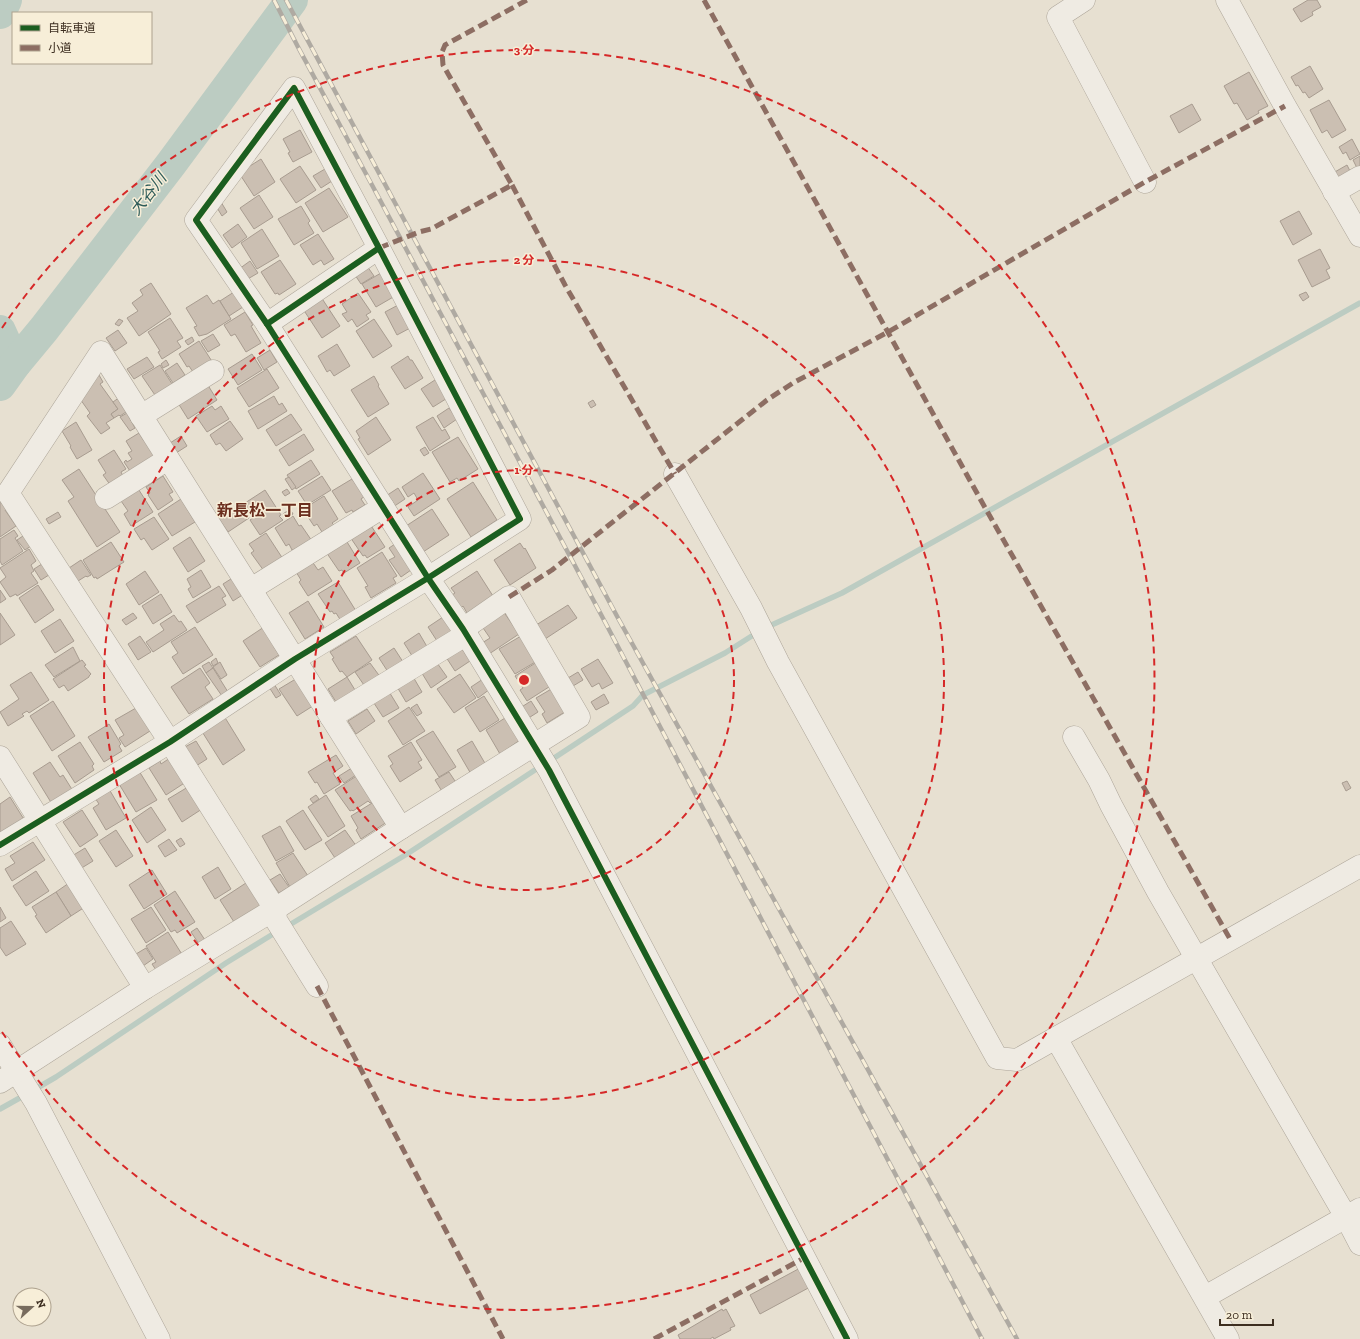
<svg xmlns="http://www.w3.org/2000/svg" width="1360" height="1339" viewBox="0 0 1360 1339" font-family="'Zilla Slab','Noto Sans JP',serif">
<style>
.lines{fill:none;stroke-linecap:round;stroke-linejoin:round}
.stream{stroke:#bcccc2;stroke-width:5.5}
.river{stroke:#bcccc2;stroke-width:32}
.building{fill:#cbbfb2;stroke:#a89c90}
.minor-casing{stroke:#ada599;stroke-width:23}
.minor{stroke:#efebe3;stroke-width:22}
.rail-casing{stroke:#afaaa2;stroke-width:4.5}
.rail{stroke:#f7eed8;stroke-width:3;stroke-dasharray:9;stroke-linecap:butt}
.quiet{stroke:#8d6e63;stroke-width:5;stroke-dasharray:10 5;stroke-linecap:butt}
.cycleway-casing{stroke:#f7eed8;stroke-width:8}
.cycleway{stroke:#1b5e20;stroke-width:6}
.ring{fill:none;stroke:#d62828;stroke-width:2;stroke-dasharray:7 5}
.labels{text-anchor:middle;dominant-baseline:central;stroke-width:3;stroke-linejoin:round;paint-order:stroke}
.water-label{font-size:16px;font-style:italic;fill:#2f5d5a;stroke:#f7eed8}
.neighbourhood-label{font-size:16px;font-weight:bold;fill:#6b2e1e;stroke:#f7eed8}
.centre{fill:#d62828;stroke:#f7eed8;stroke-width:2}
.ring-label{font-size:12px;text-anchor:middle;font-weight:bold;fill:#d62828;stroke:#f7eed8;stroke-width:3;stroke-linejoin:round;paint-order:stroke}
</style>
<rect width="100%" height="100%" fill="#e7e0d1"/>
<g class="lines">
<g class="stream">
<path d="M765,628L842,593L1360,303"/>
<path d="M548,762L633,706L643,695L725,653L758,632"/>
<path d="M286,927L407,854L541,766"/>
<path d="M32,1091L56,1077L226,963L278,931"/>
<path d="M0,1109L25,1095"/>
</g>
<g class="river">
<path d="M0,13L6,0"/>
<path d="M0,331L15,364"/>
<path d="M0,385L15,364L44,329L171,164L292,0"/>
</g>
</g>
<g class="building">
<path d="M1308,0H1317L1321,7L1312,12L1313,15L1301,22L1293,9Z"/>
<path d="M1310,66L1323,89L1309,98L1305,92L1303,93L1298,85L1296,86L1291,77Z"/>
<path d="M1249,72L1268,106L1258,111L1259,113L1247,120L1237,103L1234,104L1224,86Z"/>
<path d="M1329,100L1346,130L1332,138L1327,130L1322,133L1310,110Z"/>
<path d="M1192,104L1201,120L1179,133L1170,116Z"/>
<path d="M300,130L312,152L293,162L288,153L290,152L283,139Z"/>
<path d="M1352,139L1360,154L1350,160L1346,152L1343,154L1339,147Z"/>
<path d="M1360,156V169L1358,170L1353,160Z"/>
<path d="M261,159L275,182L254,196L239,173Z"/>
<path d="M1347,165L1351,173L1338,181L1333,173Z"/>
<path d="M300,166L316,190L296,203L280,179Z"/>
<path d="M325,169L332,181L321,188L313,176Z"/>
<path d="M329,188L348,217L323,232L305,203Z"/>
<path d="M259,195L273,217L254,229L240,208Z"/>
<path d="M221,202L227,212L222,216L216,206Z"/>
<path d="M301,206L310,221L308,223L314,233L294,245L278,219Z"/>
<path d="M1299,211L1312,234L1293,245L1280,221Z"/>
<path d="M238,224L247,237L232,248L223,235Z"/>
<path d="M262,229L279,256L257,269L241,243Z"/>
<path d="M318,234L334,259L324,265L321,260L313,265L300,245Z"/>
<path d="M1320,249L1330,268L1326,270L1330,278L1312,287L1298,260Z"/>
<path d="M280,260L296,284L279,295L278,293L275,294L261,272Z"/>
<path d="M250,261L258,273L246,280L239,269Z"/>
<path d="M367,266L374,276L361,284L355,275Z"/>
<path d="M381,273L395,296L376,307L362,284Z"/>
<path d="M151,283L171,314L139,336L127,318L138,311L132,303L143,295L140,290Z"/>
<path d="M234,292L243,307L229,316L220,301Z"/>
<path d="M1306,292L1309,297L1303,301L1299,295Z"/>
<path d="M358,293L371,312L366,315L369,319L357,327L352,319L348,322L342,314L347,312L342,304Z"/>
<path d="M207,295L213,304L219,300L231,319L207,334L199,336L194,327L197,326L186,308Z"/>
<path d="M321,297L340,326L322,338L303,309Z"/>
<path d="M400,304L412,327L397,335L385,312Z"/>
<path d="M245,312L253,325L251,326L261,343L246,352L235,334L231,336L224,325Z"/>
<path d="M170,318L183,338L177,341L181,347L162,359L158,352L160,351L148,332Z"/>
<path d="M119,319L123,321L119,326L115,324Z"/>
<path d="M374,319L392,346L373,358L356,331Z"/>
<path d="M118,330L127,343L115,351L106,338Z"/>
<path d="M213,334L220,345L208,352L201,341Z"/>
<path d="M192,337L194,341L188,345L185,341Z"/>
<path d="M199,341L213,363L195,375L189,366L187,367L179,354Z"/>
<path d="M337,344L350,366L334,376L330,370L327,372L318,356Z"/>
<path d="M270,350L277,362L264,370L257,358Z"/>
<path d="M252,354L262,370L238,385L228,369Z"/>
<path d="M408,356L410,360H412L423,378L405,389L391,367Z"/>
<path d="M147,357L154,367L134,379L127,369Z"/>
<path d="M166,360L169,365L163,368L161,364Z"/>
<path d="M177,363L185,375L173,383L165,371Z"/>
<path d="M160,365L174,387L157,398L142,376Z"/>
<path d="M267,369L279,388L249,407L237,388Z"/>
<path d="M99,375L103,382L100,384L118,409L111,414L114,418L106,423L110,428L101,434L87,416L90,413L78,396L80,388Z"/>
<path d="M374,376L379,385L378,386L389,404L368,417L351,390Z"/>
<path d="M438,378L449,397L433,407L421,389Z"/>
<path d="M206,382L217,400L188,419L178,403Z"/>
<path d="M274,396L279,405L282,403L287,411L258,429L248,411Z"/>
<path d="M120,397L129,410L120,416L119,415L114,418L111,414L118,409L113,402Z"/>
<path d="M593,400L596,405L591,408L588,403Z"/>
<path d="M212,406L215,410L221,406L229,419L207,432L196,416Z"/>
<path d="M449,408L457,419L444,428L437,416Z"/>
<path d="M127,413L135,428L130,431L120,417Z"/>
<path d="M291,414L302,430L276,446L266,430Z"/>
<path d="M376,417L391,440L368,455L358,439L360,438L356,431Z"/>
<path d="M433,417L442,431L445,429L450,438L430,451L416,427Z"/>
<path d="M230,421L243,439L226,451L220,443L216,445L210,435Z"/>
<path d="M76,422L92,450L77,459L70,447L71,446L62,431Z"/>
<path d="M139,433L144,441L146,440L156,456L132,474L124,462L126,460L127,462L132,459L128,453L132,451L126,441Z"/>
<path d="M304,434L314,450L289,466L279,450Z"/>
<path d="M181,436L187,446L176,453L170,443Z"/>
<path d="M458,437L478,469L459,481L457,478L450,482L432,452Z"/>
<path d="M425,447L429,453L424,456L420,450Z"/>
<path d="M114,450L126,469L121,472L123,476L111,486L103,475L106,473L98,460Z"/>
<path d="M311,460L320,474L296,489L287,475Z"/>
<path d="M79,469L120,532L97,547L68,501L74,497L62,480Z"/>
<path d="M423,473L440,499L414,516L408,507L418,500L414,493L408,497L402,487Z"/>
<path d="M163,476L173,492L169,494L173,500L158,510L148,495L150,493L146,487Z"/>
<path d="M322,476L331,490L307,505L298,491Z"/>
<path d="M289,477L296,487L292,490L285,479Z"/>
<path d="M352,479L357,486L358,485L365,496L361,499L365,505L353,512L352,510L346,513L332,491Z"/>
<path d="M473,482L497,520L471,537L447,499Z"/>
<path d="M137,487L153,512L131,526L124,514L128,511L119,498Z"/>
<path d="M398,488L405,499L393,507L386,496Z"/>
<path d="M287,489L290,493L285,496L282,492Z"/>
<path d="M265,490L281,515L279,516L283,520L260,535L250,520L254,517L245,503Z"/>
<path d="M324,496L338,519L332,523L334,525L322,532L317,524L314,526L306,514L308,512L305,508Z"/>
<path d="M0,497L10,507L5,510L16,526L0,537Z"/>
<path d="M181,499L195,522L172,536L158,514Z"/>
<path d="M241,505L249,518L228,532L219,519Z"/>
<path d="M290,509L293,514L286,518L283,514Z"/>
<path d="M432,509L449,535L423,552L406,526Z"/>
<path d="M58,512L61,517L49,524L46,519Z"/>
<path d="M293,516L299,526L301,525L312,541L297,551L295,549L292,550L289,544L286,546L275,528Z"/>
<path d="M154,517L169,539L152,550L144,538L141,540L134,529Z"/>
<path d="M368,521L385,547L367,558L365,555L363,556L348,534Z"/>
<path d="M14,530L18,536L15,538L23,551L2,565L0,561V539Z"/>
<path d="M266,533L283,559L264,571L251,553L254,551L249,544Z"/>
<path d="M26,534L34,544L25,550L17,540Z"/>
<path d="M190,537L205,561L188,572L173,548Z"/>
<path d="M344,537L360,563L344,573L342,570L339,571L324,549Z"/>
<path d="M111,542L124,562L97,579L96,577L94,578L83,560Z"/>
<path d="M520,543L524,549L525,548L536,568L510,585L494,560Z"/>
<path d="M395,544L411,570L401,577L389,560L395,557L389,548Z"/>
<path d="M29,549L36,561L31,565L34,571L31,573L38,583L17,596L16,594L10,597L0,582L6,577L0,568Z"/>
<path d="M382,552L397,576L393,578L396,583L371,598L365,587L368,586L357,568Z"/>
<path d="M309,557L318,570L323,567L332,581L308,596L299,582L301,580L293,567Z"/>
<path d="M81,560L91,575L87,577L86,576L78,581L69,568Z"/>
<path d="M45,562L52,573L41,580L34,569Z"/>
<path d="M201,570L211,587L193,598L188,589L191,587L187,579Z"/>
<path d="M145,571L159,592L139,605L126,584Z"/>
<path d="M477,571L493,596L467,613L463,606L461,608L452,595L455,593L451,588Z"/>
<path d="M234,577L244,594L233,601L223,584Z"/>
<path d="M338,582L356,611L341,621L336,613L334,614L332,611L330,612L318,594Z"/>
<path d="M38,585L54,610L35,623L19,598Z"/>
<path d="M219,586L226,596L222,598L226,605L197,623L186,606Z"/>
<path d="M0,590L6,599L0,603Z"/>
<path d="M161,594L172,612L153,624L142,606Z"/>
<path d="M308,601L324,627L305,639L289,613Z"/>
<path d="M568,605L577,618L542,641L533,627Z"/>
<path d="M503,611L519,634L489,654L482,643L490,638L481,625Z"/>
<path d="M0,613L15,635L0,645Z"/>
<path d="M133,613L137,618L126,625L122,620Z"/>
<path d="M174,615L179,622L181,621L187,630L153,652L146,642L164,630L160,624Z"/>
<path d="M443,617L454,635L439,644L428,627Z"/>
<path d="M60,619L74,641L55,653L41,631Z"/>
<path d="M195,627L213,655L183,674L172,657L178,653L171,642Z"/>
<path d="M264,627L276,646L274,647L279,655L260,667L243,641Z"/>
<path d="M419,633L429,650L414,659L404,643Z"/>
<path d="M140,636L151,652L138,660L128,644Z"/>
<path d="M356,636L372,660L347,677L342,671L340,672L332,659L334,658L330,652Z"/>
<path d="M521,636L537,661L515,674L499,649Z"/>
<path d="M459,644L470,661L455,671L444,654Z"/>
<path d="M73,647L80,661L54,677L45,665Z"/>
<path d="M394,648L405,665L390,675L379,658Z"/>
<path d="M216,658L218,663L213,666L211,662Z"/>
<path d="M598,659L613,683L602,689L599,683L592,687L581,669Z"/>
<path d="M82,660L86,665L84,666L91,674L89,676V677L68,691L64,685L59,688L53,679Z"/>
<path d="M435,660L447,677L431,688L420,670Z"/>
<path d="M209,662L213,668L206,673L202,666Z"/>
<path d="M220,662L227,675L221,679L213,667Z"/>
<path d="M537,662L552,685L527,701L520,690L523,688L515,676Z"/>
<path d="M370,663L381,678L366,688L355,672Z"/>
<path d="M200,668L210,683L205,687L213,699L189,714L171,687Z"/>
<path d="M213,668L228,692L222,696L206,673Z"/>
<path d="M31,672L49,700L29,713L27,711L22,714L24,716L8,726L0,712L19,699L10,685Z"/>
<path d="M578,672L583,680L573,686L568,678Z"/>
<path d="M460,674L476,698L454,713L437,689Z"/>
<path d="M412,675L422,692L406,702L396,685Z"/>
<path d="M299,677L316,704L297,716L279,689Z"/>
<path d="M347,677L355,690L336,702L328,689Z"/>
<path d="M483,679L490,689L478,698L471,687Z"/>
<path d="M274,684L281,695L276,698L269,687Z"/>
<path d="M553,688L568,710L547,723L542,714L545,712L536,698Z"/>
<path d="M388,690L399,708L383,717L372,700Z"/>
<path d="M604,694L609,703L596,710L591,702Z"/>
<path d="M484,696L499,720L480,732L465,708Z"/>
<path d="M53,701L75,736L52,751L30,716Z"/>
<path d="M531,701L538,712L527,719L520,708Z"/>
<path d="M417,704L422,713L417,716L411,708Z"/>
<path d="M409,707L425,731L403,745L388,721Z"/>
<path d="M136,708L150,731L125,747L119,738L124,735L115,720Z"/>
<path d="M367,709L375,721L356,734L348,721Z"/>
<path d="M224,716L245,750L223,765L201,730Z"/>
<path d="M505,718L520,740L500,754L486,730Z"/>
<path d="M109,724L121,744L119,746L122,751L104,762L88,737Z"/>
<path d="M433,731L456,767L439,777L416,741Z"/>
<path d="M196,741L207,759L196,766L185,747Z"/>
<path d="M472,741L486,765L471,774L457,750Z"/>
<path d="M80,742L94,764L92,766L94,770L75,783L58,756Z"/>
<path d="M411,742L422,760L418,762L422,768L400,782L390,766L393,764L388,756Z"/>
<path d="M336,755L343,766L333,773L340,784L324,794L317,782L315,783L308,772Z"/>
<path d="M170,758L186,782L166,795L149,768L160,761L161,764Z"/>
<path d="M50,762L60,777L63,775L73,791L52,804L33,773Z"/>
<path d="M355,766L359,773L344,783L339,776Z"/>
<path d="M139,771L157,800L136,812L119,784Z"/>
<path d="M449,772L457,784L443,793L435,780Z"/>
<path d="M358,775L378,798L370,803L368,801L353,811L352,810L350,811L335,790Z"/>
<path d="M1347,781L1351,788L1346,791L1342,783Z"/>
<path d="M188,787L202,809L182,822L168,799Z"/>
<path d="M109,789L126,818L106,830L93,808L99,804L95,798Z"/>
<path d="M316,795L319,799L313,803L310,799Z"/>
<path d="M326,795L345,826L328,837L308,807Z"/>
<path d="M10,797L25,821L0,837V804Z"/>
<path d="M377,800L387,822L361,839L356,830L358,828L351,816Z"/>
<path d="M151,807L166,830L147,843L132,820Z"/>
<path d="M82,810L98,835L80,847L63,822Z"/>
<path d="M303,810L322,840L305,850L286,821Z"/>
<path d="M280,826L294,851L276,861L262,836Z"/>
<path d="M116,830L133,856L116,867L99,841Z"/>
<path d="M345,830L357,847L337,861L325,843Z"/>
<path d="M181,838L185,844L180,847L176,841Z"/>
<path d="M169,839L177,850L165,857L158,846Z"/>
<path d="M33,842L45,860L12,881L5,869L15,863L10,856Z"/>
<path d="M85,848L93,861L80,869L72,856Z"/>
<path d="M293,853L308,876L290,887L276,863Z"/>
<path d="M218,867L231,889L215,899L202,877Z"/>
<path d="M152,870L167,894L144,909L129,885Z"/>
<path d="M36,871L49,891L26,906L13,886Z"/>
<path d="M280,874L289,887L279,893L270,880Z"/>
<path d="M249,881L262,901L261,909L234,922L220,900Z"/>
<path d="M69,883L85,907L71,916L56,892Z"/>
<path d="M175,891L195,922L177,933L175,930L171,932L154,905Z"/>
<path d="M56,892L71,916L46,933L35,916L37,915L32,907Z"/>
<path d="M0,907L6,918L0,922Z"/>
<path d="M151,907L166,930L146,943L131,919Z"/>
<path d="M11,921L26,944L6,956L0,947V928Z"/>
<path d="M197,928L207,943L201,947L191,932Z"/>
<path d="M168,932L183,956L158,973L152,964L156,962L146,946Z"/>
<path d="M146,948L153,959L143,966L136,954Z"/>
<path d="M802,1267L812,1286L760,1314L750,1295Z"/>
<path d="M722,1309L723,1311L726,1309L735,1326L730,1328L731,1330L714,1339L713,1337L710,1339H680L678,1335Z"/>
</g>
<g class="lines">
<defs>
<g id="minor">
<path d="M1084,0L1058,17L1145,182"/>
<path d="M1227,0L1285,106L1360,236"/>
<path d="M1334,192L1360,177"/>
<path d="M267,324L428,578L463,629L549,770L847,1339"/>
<path d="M141,416L213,371"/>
<path d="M675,474L751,608L778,662L997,1058L1017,1060L1360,866"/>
<path d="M106,498L168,459"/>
<path d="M251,589L383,507"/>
<path d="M331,717L467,634"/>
<path d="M1074,737L1099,780L1111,805L1158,892L1346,1217L1360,1244"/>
<path d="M0,757L145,988"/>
<path d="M0,845L170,742L295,659L428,578L520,519L379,248L294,88L196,220L267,324L379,248"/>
<path d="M317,986L276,920L275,909L170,742L8,493L101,352L401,828"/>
<path d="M1056,1038L1228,1339"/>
<path d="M0,1045L36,1103L159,1339"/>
<path d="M0,1082L145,988L275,909L401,828L579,717L509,597L463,629"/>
<path d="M1205,1297L1360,1209"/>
</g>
</defs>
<use href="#minor" class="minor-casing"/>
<use href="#minor" class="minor"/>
<defs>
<g id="rail">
<path d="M274,0L298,47L372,185L605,622L982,1339"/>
<path d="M286,0L618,618L1017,1339"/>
</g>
</defs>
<use href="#rail" class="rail-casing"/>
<use href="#rail" class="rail"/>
<g class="quiet">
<path d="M704,0L983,504L1230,939"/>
<path d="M512,185L565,285L675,474"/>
<path d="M379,248L419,232L431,229L512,185L443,65L442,52L445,45L527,0"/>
<path d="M509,597L552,570L767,400L793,383L888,332L1145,182L1285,106"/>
<path d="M317,986L503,1339"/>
<path d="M654,1339L804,1258"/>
</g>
<defs>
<g id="cycleway">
<path d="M267,324L428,578L463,629L549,770L847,1339"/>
<path d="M0,845L170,742L295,659L428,578L520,519L379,248L294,88L196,220L267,324L379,248"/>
</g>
</defs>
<use href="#cycleway" class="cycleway-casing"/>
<use href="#cycleway" class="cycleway"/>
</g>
<g class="ring">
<circle cx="524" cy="680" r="210"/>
<circle cx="524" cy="680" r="420"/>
<path d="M2 328A630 630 0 1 1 2 1032"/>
</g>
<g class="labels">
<g class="water-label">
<text transform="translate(148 194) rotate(-52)">大谷川</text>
</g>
<g class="neighbourhood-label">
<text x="265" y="510">新長松一丁目</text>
</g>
</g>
<circle cx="524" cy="680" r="6" class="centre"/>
<g class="ring-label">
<text x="524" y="54">3 分</text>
<text x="524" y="264">2 分</text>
<text x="524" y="474">1 分</text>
</g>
<rect x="12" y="12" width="140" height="52" fill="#f7eed8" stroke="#ada18e"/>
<rect x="20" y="25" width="20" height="6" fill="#1b5e20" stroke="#ada18e"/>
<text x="48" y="32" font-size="12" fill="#3d2e20">自転車道</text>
<rect x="20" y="45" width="20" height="6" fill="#8d6e63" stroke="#ada18e"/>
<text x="48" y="52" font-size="12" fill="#3d2e20">小道</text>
<g transform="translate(32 1307) rotate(69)"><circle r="19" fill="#f7eed8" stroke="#ada18e"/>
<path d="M0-3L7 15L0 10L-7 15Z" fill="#786c5e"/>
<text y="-6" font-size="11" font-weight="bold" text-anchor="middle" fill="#3d2e20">N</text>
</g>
<path d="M1220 1319v6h53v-6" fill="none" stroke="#3d2e20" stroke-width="2"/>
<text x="1226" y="1319" font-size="12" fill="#3d2e20" stroke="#f7eed8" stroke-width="3" paint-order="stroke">20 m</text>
</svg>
